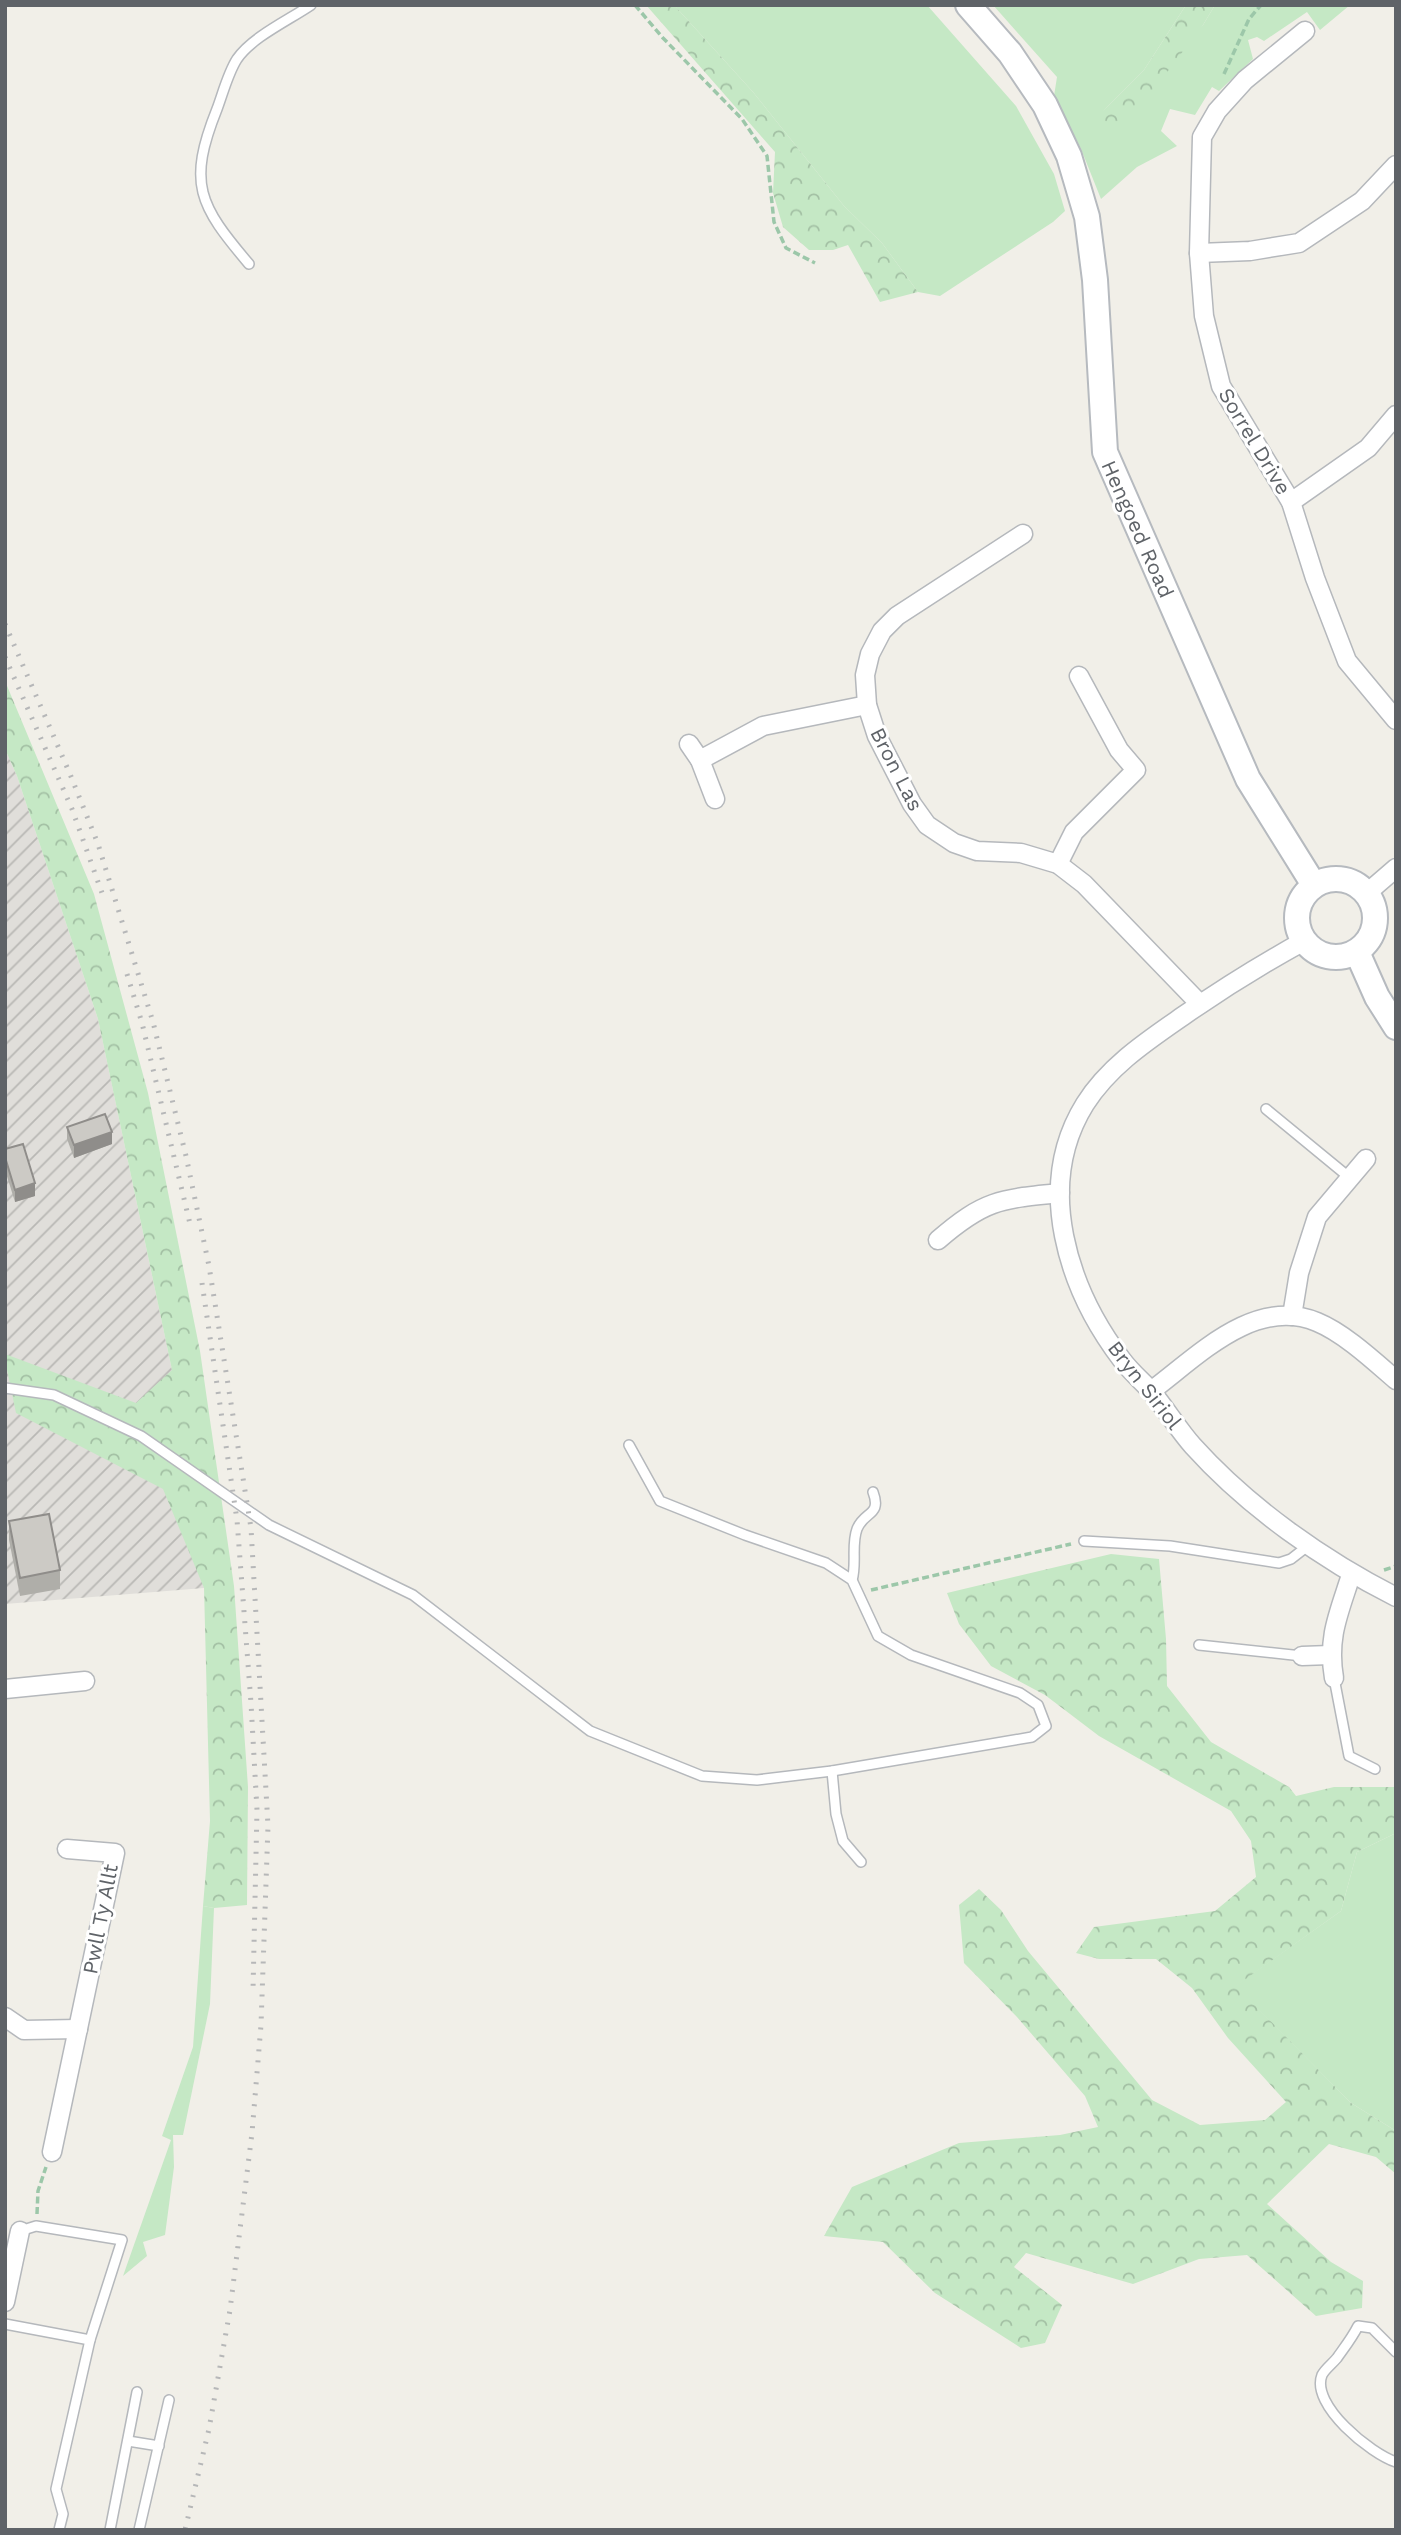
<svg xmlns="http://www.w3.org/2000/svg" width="1401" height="2535" viewBox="0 0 1401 2535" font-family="'Work Sans',sans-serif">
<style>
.industrial{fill:url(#industrial-furrows)}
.grass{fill:#c5e8c5}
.forest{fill:url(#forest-crowns)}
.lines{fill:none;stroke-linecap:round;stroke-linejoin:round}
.lane-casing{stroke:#b5b8bc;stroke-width:12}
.street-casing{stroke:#b5b8bc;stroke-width:21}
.secondary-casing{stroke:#b6babf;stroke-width:28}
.path{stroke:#9cc7a9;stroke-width:3.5;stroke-dasharray:7 3.5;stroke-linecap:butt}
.lane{stroke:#fff;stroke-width:9}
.street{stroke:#fff;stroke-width:18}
.secondary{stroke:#fff;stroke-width:24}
.rail{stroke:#b6b7b8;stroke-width:5;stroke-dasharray:2 9;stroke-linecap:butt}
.wall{fill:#afaea9}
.shaded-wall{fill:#8f8d8a}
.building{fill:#cccac5;stroke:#8f8d8a;stroke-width:2}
.labels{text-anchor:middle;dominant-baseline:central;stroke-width:6;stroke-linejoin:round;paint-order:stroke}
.street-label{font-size:21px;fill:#5f6368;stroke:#fff}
</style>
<defs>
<pattern id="industrial-furrows" width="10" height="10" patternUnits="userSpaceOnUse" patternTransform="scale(1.75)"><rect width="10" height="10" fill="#e0deda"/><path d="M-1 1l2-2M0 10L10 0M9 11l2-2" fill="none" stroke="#b9b8b5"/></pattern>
<pattern id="forest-crowns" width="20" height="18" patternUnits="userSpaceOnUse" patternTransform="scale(1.75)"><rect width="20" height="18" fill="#c5e8c5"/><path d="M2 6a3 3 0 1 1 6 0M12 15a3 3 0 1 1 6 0" fill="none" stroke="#a3c0a4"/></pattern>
</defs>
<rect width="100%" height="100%" fill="#f1efe8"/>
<path class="industrial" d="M5,749L17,776L98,1019L172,1370L204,1588L5,1604Z"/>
<g class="grass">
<path d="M674,5H927L1016,106L1054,174L1065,211L1053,222L940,296L918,292L882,243L844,206L753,92Z"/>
<path d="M993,5H1186L1144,70L1103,111L1203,25L1215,5H1350L1320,30L1307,12L1264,41L1257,37L1248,40L1253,59L1219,91L1212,87L1195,115L1170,109L1161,131L1177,146L1137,167L1101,199L1081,149L1054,96L1057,77Z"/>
<path d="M1396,1833V2131L1351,2103L1235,1986L1341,1911L1357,1852Z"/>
<path d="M203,1906L214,1908L210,2004L183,2135H173L174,2167L165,2235L143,2242L147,2256L123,2276L171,2140L162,2136L193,2047Z"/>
</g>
<g class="forest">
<path d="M646,5H674L753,92L844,206L882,243L918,292L880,302L848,245L833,250H809L783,227L773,193L775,152Z"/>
<path d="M1186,5H1215L1203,25L1136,113L1100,140L1103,111L1144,70Z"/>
<path d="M5,681L94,894L148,1093L200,1351L234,1586L248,1787L247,1905L214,1908L203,1906L210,1821L204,1588L163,1489L16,1413L5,1360V1354L136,1403L172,1370L98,1019L17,776L5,749Z"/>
<path d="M1111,1554L1159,1559L1166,1639L1167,1686L1211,1742L1289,1787L1296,1796L1334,1787H1396V1833L1357,1852L1341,1911L1236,1986L1351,2103L1396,2131V2174L1376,2157L1329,2144L1267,2204L1331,2262L1363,2281L1362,2308L1316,2316L1247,2255L1199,2259L1133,2284L1026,2253L1014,2267L1062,2305L1045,2343L1021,2348L935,2293L883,2242L824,2236L852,2187L959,2143L1060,2135L1098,2127L1085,2096L1017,2017L964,1963L959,1905L979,1889L1001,1910L1028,1951L1152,2100L1200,2125L1265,2120L1286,2102L1228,2038L1192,1988L1156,1959H1099L1076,1953L1094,1927L1215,1911L1256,1877L1251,1841L1231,1811L1099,1736L1045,1695L991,1666L959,1624L947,1593Z"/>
</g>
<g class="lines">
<defs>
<g id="lane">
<path d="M249,264C199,205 187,184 217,109C223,93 228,73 237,59C252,37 289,20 311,5"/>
<path d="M1266,1109L1350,1178"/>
<path d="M5,1388L54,1395L141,1436L269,1525L413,1595L590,1731L702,1776L757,1780L832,1771L1032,1737L1046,1726L1038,1705L1020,1693L911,1655L878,1636L852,1580L826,1563L745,1535L660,1501L629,1445"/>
<path d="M1084,1541L1170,1546L1279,1563L1291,1559L1309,1545"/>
<path d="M852,1580C857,1564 851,1545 857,1529C864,1511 882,1516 873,1492"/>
<path d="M1199,1645L1302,1656"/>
<path d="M1334,1678L1349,1756L1375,1769"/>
<path d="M832,1771L836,1814L843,1841L861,1862"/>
<path d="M20,2231L36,2226L122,2240L90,2340L56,2489L63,2514L59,2530"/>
<path d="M5,2324L90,2340"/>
<path d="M1396,2352L1372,2328L1358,2326C1352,2338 1344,2348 1337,2358C1332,2364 1325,2369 1322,2375C1310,2405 1371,2454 1396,2462"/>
<path d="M128,2441L159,2446"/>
<path d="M110,2530L137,2392"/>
<path d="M139,2530L169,2400"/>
</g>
<g id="street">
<path d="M1305,31L1245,80L1217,111L1202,137L1199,253L1204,316L1221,386L1291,502L1315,578L1347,661L1396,720"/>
<path d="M1199,253L1250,251L1299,243L1362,201L1396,165"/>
<path d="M1291,502L1368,448L1396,415"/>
<path d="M1023,534L897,616L882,631L870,654L865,675L867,705L877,736L912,804L927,825L954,843L977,851L1021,853L1058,864L1084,884L1200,1004"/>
<path d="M689,744L700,760L715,799"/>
<path d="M700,760L763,726L867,705"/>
<path d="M1058,864L1074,832L1136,770L1119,750L1079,676"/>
<path d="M1367,893L1396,868"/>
<path d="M1304,941C1262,964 1222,989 1183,1016C1147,1041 1109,1066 1085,1104C1034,1186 1068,1289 1122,1360C1131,1372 1142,1381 1151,1391C1166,1409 1178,1429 1193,1446C1248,1507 1323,1560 1396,1597"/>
<path d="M938,1240C984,1200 1000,1199 1060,1193"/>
<path d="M1292,1316L1299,1273L1317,1217L1366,1159"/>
<path d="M1151,1391C1197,1357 1254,1296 1317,1322C1344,1333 1374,1361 1396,1380"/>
<path d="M1302,1656L1330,1655"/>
<path d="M1334,1678C1327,1637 1339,1613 1351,1575"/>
<path d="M5,1689L85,1681"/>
<path d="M5,2017L24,2030L78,2029"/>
<path d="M52,2152L115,1853L67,1849"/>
<path d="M5,2302L20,2231"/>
</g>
<g id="secondary">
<path d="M968,5L1010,53L1045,105L1069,156L1087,217L1095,280L1105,452L1248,779L1314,885"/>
<circle cx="1336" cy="918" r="39"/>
<path d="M1357,952L1377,997L1396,1027"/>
</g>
</defs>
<use href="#lane" class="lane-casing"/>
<use href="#street" class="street-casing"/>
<use href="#secondary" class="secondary-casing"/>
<g class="path">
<path d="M635,5L663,38L742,119L767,156L774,222L786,248L815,263"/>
<path d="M1224,74L1249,19L1261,5"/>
<path d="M1384,1570L1396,1566"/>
<path d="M871,1590L1071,1544"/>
<path d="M37,2214L38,2191L46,2167"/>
</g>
<use href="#lane" class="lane"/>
<use href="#street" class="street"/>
<use href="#secondary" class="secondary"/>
<g class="rail">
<path d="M5,624L70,774L98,844L153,1022L186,1156L209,1266L251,1528L268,1826L261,2025L252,2133L230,2310L209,2429L185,2530"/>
<path d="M5,657L72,809L102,893"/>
<path d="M127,974L142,1023L191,1228"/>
<path d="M202,1283L237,1520L251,1703L257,1810L253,1990"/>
</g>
</g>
<g class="wall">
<path d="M67,1127L112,1144L74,1158L67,1139Z"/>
<path d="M5,1149L35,1196L15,1202L5,1170Z"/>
<path d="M9,1521L60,1570V1589L20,1596L9,1540Z"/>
</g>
<g class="shaded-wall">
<path d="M112,1132V1144L74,1158V1145Z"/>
<path d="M35,1183V1196L15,1202V1190Z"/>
</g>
<g class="building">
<path d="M105,1114L112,1132L74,1145L67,1127Z"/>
<path d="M23,1144L35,1183L15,1190L5,1157V1149Z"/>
<path d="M49,1514L60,1570L20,1578L9,1521Z"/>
</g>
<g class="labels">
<g class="street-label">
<text transform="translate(1255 441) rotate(59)">Sorrel Drive</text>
<text transform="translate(1138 529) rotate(66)">Hengoed Road</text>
<text transform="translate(897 769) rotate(63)">Bron Las</text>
<text transform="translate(1145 1385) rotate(52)">Bryn Siriol</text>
<text transform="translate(100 1919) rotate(-79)">Pwll Ty Allt</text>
</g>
</g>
<rect width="1401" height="2535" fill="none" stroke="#5f6368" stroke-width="14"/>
</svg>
